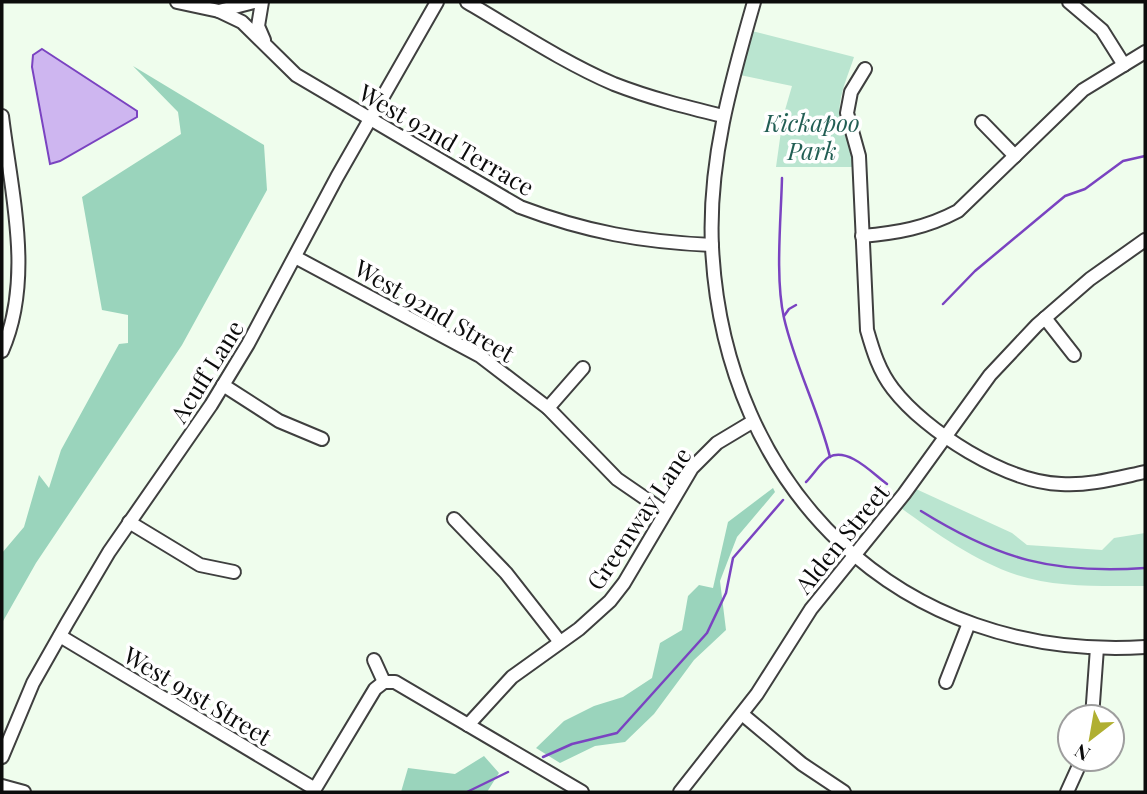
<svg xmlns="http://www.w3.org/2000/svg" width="1147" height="794" viewBox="0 0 1147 794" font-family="'Playfair Display',serif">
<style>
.green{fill:#bae5d0}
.forest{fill:#9ad4bc}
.water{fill:#ceb6f0;stroke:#7a43c1;stroke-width:2}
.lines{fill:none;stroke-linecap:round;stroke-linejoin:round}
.stream{stroke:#7a43c1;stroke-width:2.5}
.minor-casing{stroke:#3f3f3f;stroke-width:16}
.minor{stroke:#fff;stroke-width:12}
.labels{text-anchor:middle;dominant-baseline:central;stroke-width:7;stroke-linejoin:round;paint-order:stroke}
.park-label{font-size:24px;font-style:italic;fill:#225e54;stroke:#fff}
.street-label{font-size:24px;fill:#0c0c0c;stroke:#fff}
</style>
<rect width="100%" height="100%" fill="#effded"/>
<g class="green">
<path d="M752,31L854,57C848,76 837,98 840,118C843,135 853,149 855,167H776L783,117L792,86L740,75Z"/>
<path d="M916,489L1012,533L1027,545L1102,550L1114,538L1145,533V586C1104,586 1057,588 1017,575C975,561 937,534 901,508Z"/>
</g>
<g class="forest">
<path d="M133,66L264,145L267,190L182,345L36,563L2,623V553L24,527L39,475L49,488L61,450L119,344L128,343V315L102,310L82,197L181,134L178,112Z"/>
<path d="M773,488L775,492L737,537L720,581L726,630L694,660L654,714L625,742L595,746L560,763L536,748L564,721L594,706L623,697L652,678L660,643L682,630L688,596L699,585L713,588L728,522Z"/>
<path d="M484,756L499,773L487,792H401L408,768L455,774Z"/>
</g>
<path class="water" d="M42,49L137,111V117L60,161L50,164L32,67L33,55Z"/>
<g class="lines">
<g class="stream">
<path d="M782,178C781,219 775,278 784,318C795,366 818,409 830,457"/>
<path d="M943,304L975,271L1065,196L1085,189L1123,161L1145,156"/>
<path d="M784,316L789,309L796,305"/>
<path d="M806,482C813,475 821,462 829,457C849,447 873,474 887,484"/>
<path d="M921,511C1000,560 1053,574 1145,568"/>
<path d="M543,757L572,744L617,733L707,633L726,593L733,558L783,500"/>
<path d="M467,792L508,772"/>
</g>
<defs>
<g id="minor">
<path d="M177,2L219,11L242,22L296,75L520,207C586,232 642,242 712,245"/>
<path d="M262,2L258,26L264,40"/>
<path d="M467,2C515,30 563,62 614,84C650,98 686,107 723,116"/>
<path d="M754,2C731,82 708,162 712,247C724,488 899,662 1145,647"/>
<path d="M1069,2L1102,30L1124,65"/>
<path d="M219,11L254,2"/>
<path d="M865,69L851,92L847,113L859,156L867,330C873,351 879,371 893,389C926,432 1006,482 1061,484C1089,486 1117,478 1145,472"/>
<path d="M2,116C11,191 34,279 2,351"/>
<path d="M982,122L1015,156"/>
<path d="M862,236C897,233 926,228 958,211L1083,90L1145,52"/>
<path d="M295,257L480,356L548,408L617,479L665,512"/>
<path d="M1045,318L1074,355"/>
<path d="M223,385L279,421L322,439"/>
<path d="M548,408L583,368"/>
<path d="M454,519L506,573L560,642"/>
<path d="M129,522L200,565L234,572"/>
<path d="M60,636L315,789"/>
<path d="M374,660L384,682"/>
<path d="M384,682H395L582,792"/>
<path d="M946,682L969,623"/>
<path d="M742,714L802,764L844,792"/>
<path d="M1092,717L1097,648"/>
<path d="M468,725L512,677L579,629L610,601L624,583L692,468L717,443L752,422"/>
<path d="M2,757L33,683L67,623L109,552L211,405L248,344L337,177L437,2"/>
<path d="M2,786L24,792"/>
<path d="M313,792L375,689L384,682"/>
<path d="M680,792L757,694L811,609L904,494L990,375L1037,325L1090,279L1145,240"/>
<path d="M1067,792L1082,759"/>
</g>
</defs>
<use href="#minor" class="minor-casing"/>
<use href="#minor" class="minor"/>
</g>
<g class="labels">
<g class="park-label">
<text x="812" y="122">Kickapoo<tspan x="812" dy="28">Park</tspan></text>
</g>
<g class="street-label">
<text transform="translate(447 139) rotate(30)">West 92nd Terrace</text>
<text transform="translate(435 310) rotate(30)">West 92nd Street</text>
<text transform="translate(206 371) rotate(-58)">Acuff Lane</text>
<text transform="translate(638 518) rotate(-56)">Greenway Lane</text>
<text transform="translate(841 538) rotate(-51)">Alden Street</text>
<text transform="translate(198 695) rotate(31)">West 91st Street</text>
</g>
</g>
<rect width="1147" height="794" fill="none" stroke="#0c0c0c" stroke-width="7"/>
<g transform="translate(1091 738) rotate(211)"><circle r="33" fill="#ffffff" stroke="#9e9e9e" stroke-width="2"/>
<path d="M0-5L12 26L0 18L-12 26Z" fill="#b0af31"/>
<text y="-10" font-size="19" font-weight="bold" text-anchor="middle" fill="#0c0c0c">N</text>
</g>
</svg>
